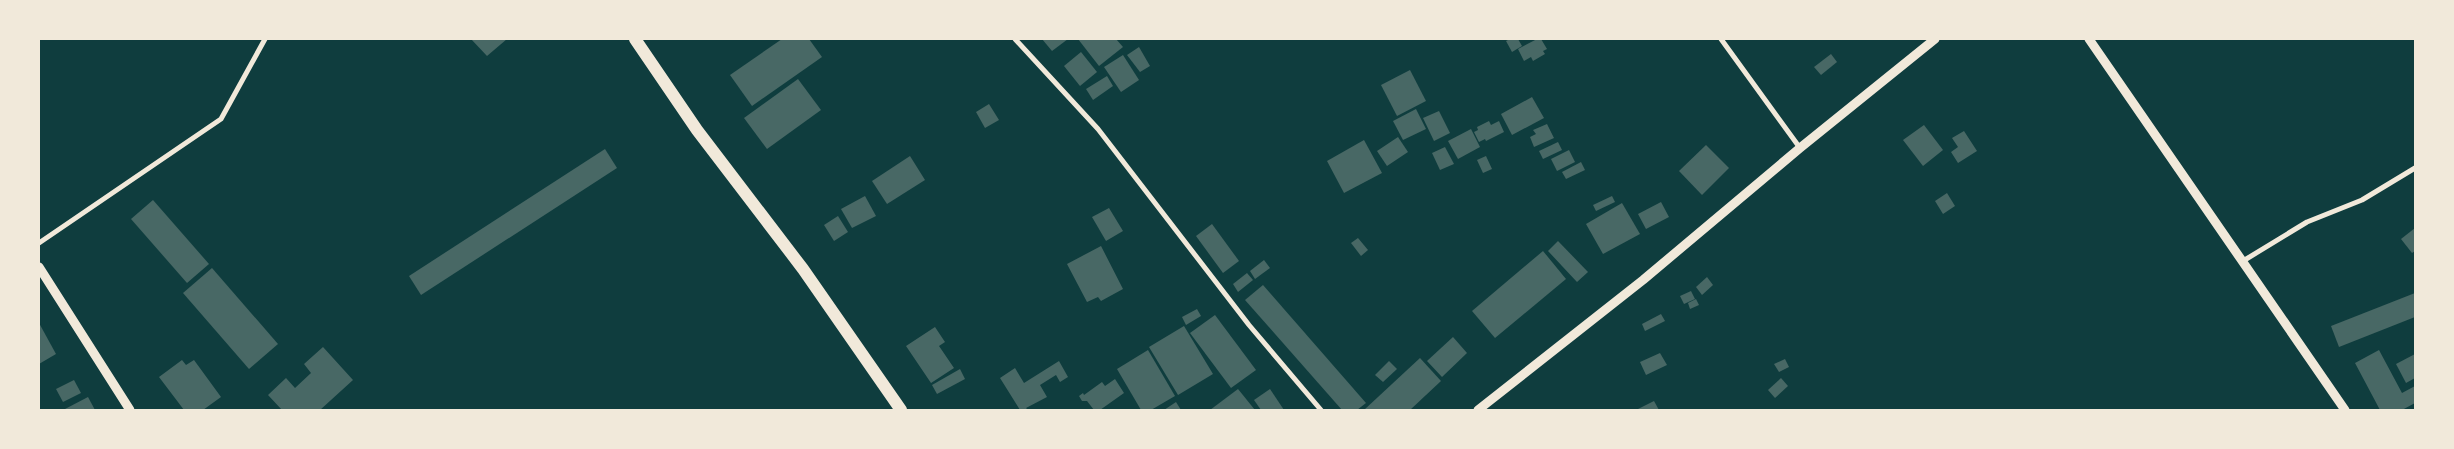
<svg xmlns="http://www.w3.org/2000/svg" width="2454" height="449" viewBox="0 0 2454 449" font-family="Montserrat,sans-serif">
<style>
.building{fill:#486865}
.lines{fill:none;stroke-linecap:round;stroke-linejoin:round}
.minor{stroke:#f1e9da;stroke-width:5}
.tertiary{stroke:#f1e9da;stroke-width:9}
.primary{stroke:#f1e9da;stroke-width:12}
</style>
<rect width="100%" height="100%" fill="#0f3d3e"/>
<g class="building">
<path d="M471,39H507L487,56Z"/>
<path d="M782,39H809L822,57L752,106L730,75Z"/>
<path d="M1042,39H1068L1052,51Z"/>
<path d="M1078,39H1116L1123,47L1099,66Z"/>
<path d="M1510,39H1518L1522,46L1512,52L1506,41Z"/>
<path d="M1537,39H1541L1547,49L1543,51L1545,54L1533,61L1531,57L1524,61L1518,49Z"/>
<path d="M1139,47L1150,66L1140,72L1127,55Z"/>
<path d="M1081,52L1097,72L1080,86L1064,66Z"/>
<path d="M1831,54L1837,62L1821,75L1814,67Z"/>
<path d="M1123,55L1139,80L1121,92L1104,67Z"/>
<path d="M1410,70L1426,101L1397,116L1381,85Z"/>
<path d="M1107,76L1113,86L1093,100L1086,89Z"/>
<path d="M798,79L821,110L767,149L744,118Z"/>
<path d="M1532,97L1544,118L1512,135L1501,114Z"/>
<path d="M989,104L999,120L985,128L976,112Z"/>
<path d="M1416,109L1426,129L1403,140L1393,121Z"/>
<path d="M1439,111L1450,133L1434,141L1423,118Z"/>
<path d="M1489,121L1491,125L1499,121L1504,132L1486,141L1485,139L1479,142L1474,132L1478,130L1477,127Z"/>
<path d="M1547,124L1554,138L1534,147L1530,137L1536,134L1533,130Z"/>
<path d="M1924,125L1943,150L1923,166L1903,140Z"/>
<path d="M1471,129L1480,147L1458,159L1448,141Z"/>
<path d="M1964,131L1977,151L1958,163L1951,152L1958,147L1952,138Z"/>
<path d="M1398,137L1408,152L1387,166L1377,151Z"/>
<path d="M1364,140L1382,173L1344,193L1327,161Z"/>
<path d="M1558,142L1562,150L1543,159L1539,151Z"/>
<path d="M1706,145L1729,168L1702,195L1679,171Z"/>
<path d="M1445,147L1454,164L1440,170L1432,153Z"/>
<path d="M605,149L617,168L421,295L409,276Z"/>
<path d="M1569,150L1575,162L1557,171L1551,159Z"/>
<path d="M910,156L925,180L887,204L872,181Z"/>
<path d="M1486,156L1492,169L1483,173L1477,160Z"/>
<path d="M1581,162L1585,170L1566,179L1562,172Z"/>
<path d="M1947,193L1955,206L1943,214L1935,201Z"/>
<path d="M865,196L876,216L852,228L841,209Z"/>
<path d="M1612,196L1615,202L1596,211L1593,205Z"/>
<path d="M153,200L209,264L187,283L131,219Z"/>
<path d="M1661,202L1669,217L1646,229L1638,214Z"/>
<path d="M1622,203L1640,234L1603,254L1586,224Z"/>
<path d="M1109,208L1123,231L1106,241L1092,217Z"/>
<path d="M838,216L848,232L834,241L824,225Z"/>
<path d="M1212,224L1239,261L1223,273L1196,236Z"/>
<path d="M2415,228V251L2412,253L2401,239Z"/>
<path d="M1358,238L1368,250L1361,256L1351,243Z"/>
<path d="M1558,241L1588,272L1577,282L1548,251Z"/>
<path d="M1101,246L1123,289L1101,301L1098,297L1087,302L1067,264Z"/>
<path d="M1543,251L1566,279L1495,338L1472,311Z"/>
<path d="M1264,260L1270,268L1255,279L1250,271Z"/>
<path d="M212,268L278,344L249,369L183,293Z"/>
<path d="M1247,273L1253,280L1238,292L1233,284Z"/>
<path d="M1707,277L1713,285L1702,295L1696,287Z"/>
<path d="M1263,285L1366,403L1357,410H1342L1245,300Z"/>
<path d="M1691,291L1695,299L1684,304L1680,296Z"/>
<path d="M2415,293V317L2339,347L2331,326Z"/>
<path d="M1696,299L1699,305L1690,309L1688,303Z"/>
<path d="M1197,309L1201,316L1186,325L1182,317Z"/>
<path d="M1661,314L1665,321L1645,331L1642,324Z"/>
<path d="M1215,315L1256,370L1231,388L1190,333Z"/>
<path d="M39,323L56,354L39,364Z"/>
<path d="M1184,326L1213,374L1178,395L1149,347Z"/>
<path d="M935,327L945,342L939,346L954,368L931,383L906,346Z"/>
<path d="M1453,337L1467,353L1442,377L1427,361Z"/>
<path d="M323,347L353,380L320,410H282L268,395L286,378L295,388L311,373L304,364Z"/>
<path d="M1148,350L1175,396L1151,410H1141L1117,369Z"/>
<path d="M2379,350L2402,393L2415,386V403L2402,410H2380L2355,363Z"/>
<path d="M1660,353L1667,365L1646,375L1640,362Z"/>
<path d="M2415,354V378L2406,383L2396,364Z"/>
<path d="M1420,358L1441,381L1410,410H1364Z"/>
<path d="M1785,359L1789,367L1779,372L1774,364Z"/>
<path d="M182,360L186,365L194,360L221,397L203,410H184L159,377Z"/>
<path d="M1059,361L1068,377L1060,382L1056,375L1040,385L1047,397L1026,408L1028,410H1020L1000,378L1015,368L1024,383Z"/>
<path d="M1389,361L1397,369L1383,382L1375,375Z"/>
<path d="M960,369L965,379L937,394L932,385Z"/>
<path d="M1781,378L1788,386L1775,398L1768,390Z"/>
<path d="M1115,379L1124,393L1100,410H1094L1087,401H1082L1079,396L1083,393L1084,395L1102,382L1105,386Z"/>
<path d="M74,380L81,393L63,402L56,389Z"/>
<path d="M1238,389L1255,410H1210Z"/>
<path d="M1270,389L1284,410H1261L1254,400Z"/>
<path d="M88,397L95,410H66L65,409Z"/>
<path d="M1654,401L1659,410H1636Z"/>
<path d="M1176,402L1181,410H1164Z"/>
</g>
<g class="lines">
<g class="minor">
<path d="M1015,39L1098,129L1249,325L1321,410"/>
<path d="M1721,39L1800,148"/>
<path d="M39,243L221,119L265,39"/>
<path d="M2243,261L2307,222L2362,200L2415,168"/>
</g>
<g class="tertiary">
<path d="M2089,39L2345,410"/>
<path d="M39,267L130,410"/>
<path d="M1478,410L1643,280L1800,148L1935,39"/>
</g>
<path class="primary" d="M635,39L697,130L803,269L901,410"/>
</g>
<rect width="2454" height="449" fill="none" stroke="#f1e9da" stroke-width="80"/>
</svg>
